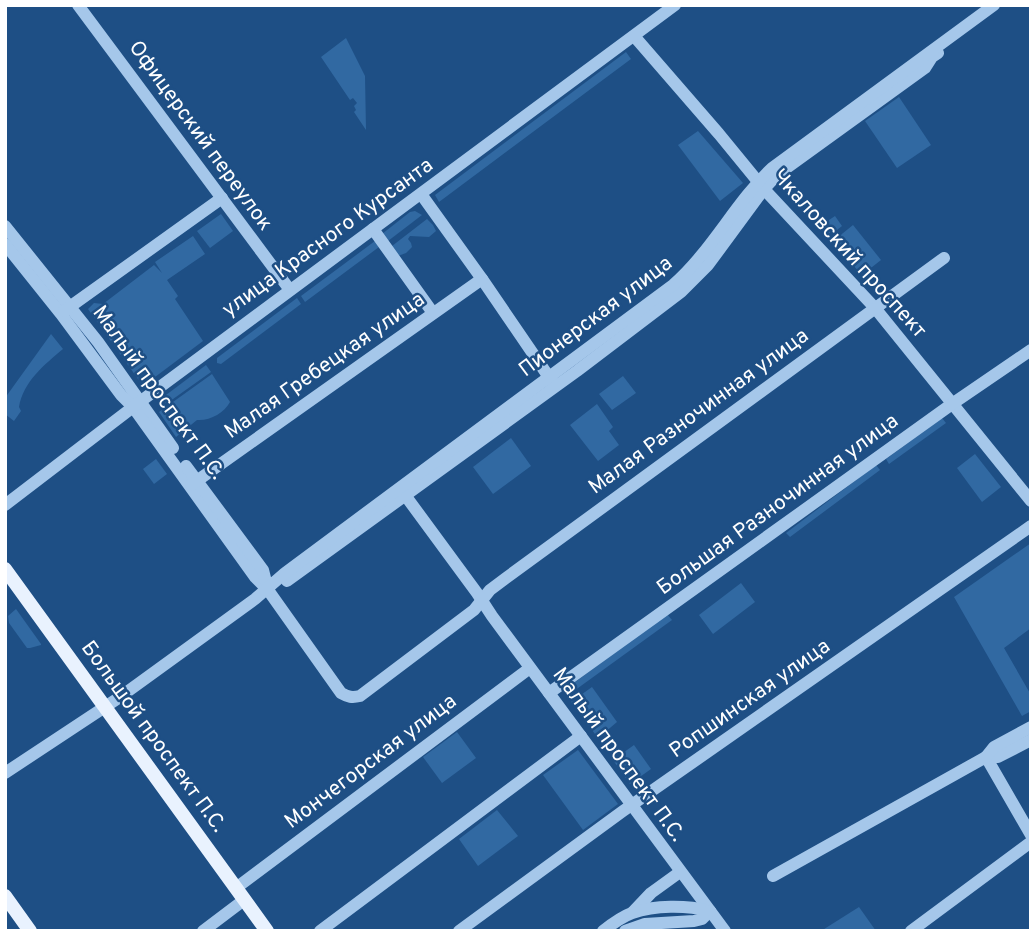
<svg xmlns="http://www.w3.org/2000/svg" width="1036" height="936" viewBox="0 0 1036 936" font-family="Overpass,sans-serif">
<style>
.green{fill:#3169a2}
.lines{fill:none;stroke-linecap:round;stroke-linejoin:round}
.minor{stroke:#a5c7ea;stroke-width:12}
.major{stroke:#e9f2fe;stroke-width:14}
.labels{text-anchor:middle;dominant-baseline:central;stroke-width:5;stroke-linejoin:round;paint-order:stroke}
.street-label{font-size:21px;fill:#fff;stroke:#1e4f85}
</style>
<rect width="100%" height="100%" fill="#1e4f85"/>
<g class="green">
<path d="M346,38L365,76L366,130L354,112L356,110L354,106L357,103L353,98L350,100L321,57Z"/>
<path d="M626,52L631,59L439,202L435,195Z"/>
<path d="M899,97L931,145L897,168L865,121Z"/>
<path d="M698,131L743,183L720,201L678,145Z"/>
<path d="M415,211L422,215L388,241L382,234L410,212Z"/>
<path d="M221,214L233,231L210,248L197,231Z"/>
<path d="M835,216L842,226L828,237L813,223L822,217L826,222Z"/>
<path d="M427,219L433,225L436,231L429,237L410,236L408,239L411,243L412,247L406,253L398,256L392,246Z"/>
<path d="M853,225L881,260L862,275L832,242Z"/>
<path d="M193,236L205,254L167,280L178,296L175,299L203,341L143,386L88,309L94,303L103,304L154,265L162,273L155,262Z"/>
<path d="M375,241L379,247L305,302L301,296Z"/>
<path d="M297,298L301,304L221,364L217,363V358Z"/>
<path d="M51,334L63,349C45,364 23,382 19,407L21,411L14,421L5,414V398Z"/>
<path d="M206,365L211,372L166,404L162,398Z"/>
<path d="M212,374L230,402C224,413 210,421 197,420L176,437L159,412Z"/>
<path d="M623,376L636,393L612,410L599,394Z"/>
<path d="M597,404L613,427L609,431L619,445L598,461L570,425Z"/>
<path d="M942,418L946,423L889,464L886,459Z"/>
<path d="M511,438L531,466L493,494L473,467Z"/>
<path d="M975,454L1001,487L982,502L957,468Z"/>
<path d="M156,459L167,474L154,484L143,469Z"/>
<path d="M876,465L880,470L790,537L786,533Z"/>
<path d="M1031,543V628L1004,648L1031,695V711L1022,716L954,597Z"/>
<path d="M741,583L755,602L713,634L699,615Z"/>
<path d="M16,609L41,644V645L30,648H27L9,623L8,616Z"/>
<path d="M667,614L672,620L567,696L563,691Z"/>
<path d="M592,687L617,722L598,738L571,702Z"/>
<path d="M457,732L476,758L442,783L423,757Z"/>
<path d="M634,745L651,769L630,784L613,760Z"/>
<path d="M578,750L618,804L583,830L543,775Z"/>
<path d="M497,810L518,836L478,866L459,839Z"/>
<path d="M859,907L876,931H821Z"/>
</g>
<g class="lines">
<g class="minor">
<path d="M78,5L290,290"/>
<path d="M634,36L719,134L764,189L875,308L1031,501"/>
<path d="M421,194L482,279L553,383"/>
<path d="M5,226L98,342L173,448"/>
<path d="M373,229L433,313"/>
<path d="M5,244L61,314L121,395L133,407L255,577L268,590L341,693C348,697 352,698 360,696L474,610L490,590L506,578L944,258"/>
<path d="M64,311L222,198"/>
<path d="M186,466L263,570L268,590"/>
<path d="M191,485L482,279"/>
<path d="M402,491L477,593L492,616L725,931"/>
<path d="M5,505L141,401L675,5"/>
<path d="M287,581L577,371L681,292L708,265L764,189L777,175L925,68L932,57L938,53"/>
<path d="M549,693L952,404L1031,350"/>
<path d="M986,757L1031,835"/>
<path d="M986,757H998L1031,740"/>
<path d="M5,773L120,697L255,599L285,573L673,285C712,251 735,203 772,168L994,5"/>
<path d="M773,876L986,757L994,747L1031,727"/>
<path d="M236,888L530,668"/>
<path d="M633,912L651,893L680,872"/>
<path d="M203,931L244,900"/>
<path d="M320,931L581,736"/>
<path d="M459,931L623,811L1031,526"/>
<path d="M603,931C612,924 621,917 632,913C655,905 686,905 710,911"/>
<path d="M625,931L645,924L694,921L702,919L710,911"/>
<path d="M911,931L1031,842"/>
</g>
<g class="major">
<path d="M5,569L267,931"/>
<path d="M5,896L30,931"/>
</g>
</g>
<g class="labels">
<g class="street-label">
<text transform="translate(200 136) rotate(54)">Офицерский переулок</text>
<text transform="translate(328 238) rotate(-36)">улица Красного Курсанта</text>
<text transform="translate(849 254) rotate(48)">Чкаловский проспект</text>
<text transform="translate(596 317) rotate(-37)">Пионерская улица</text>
<text transform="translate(325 366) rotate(-35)">Малая Гребецкая улица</text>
<text transform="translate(158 393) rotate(54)">Малый проспект П.С.</text>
<text transform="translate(699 412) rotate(-36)">Малая Разночинная улица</text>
<text transform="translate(778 505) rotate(-36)">Большая Разночинная улица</text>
<text transform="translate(750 699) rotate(-35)">Ропшинская улица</text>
<text transform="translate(153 737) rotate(54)">Большой проспект П.С.</text>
<text transform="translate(618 755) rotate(54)">Малый проспект П.С.</text>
<text transform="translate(371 762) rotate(-37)">Мончегорская улица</text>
</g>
</g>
<rect width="1036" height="936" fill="none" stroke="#ffffff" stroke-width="14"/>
</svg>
